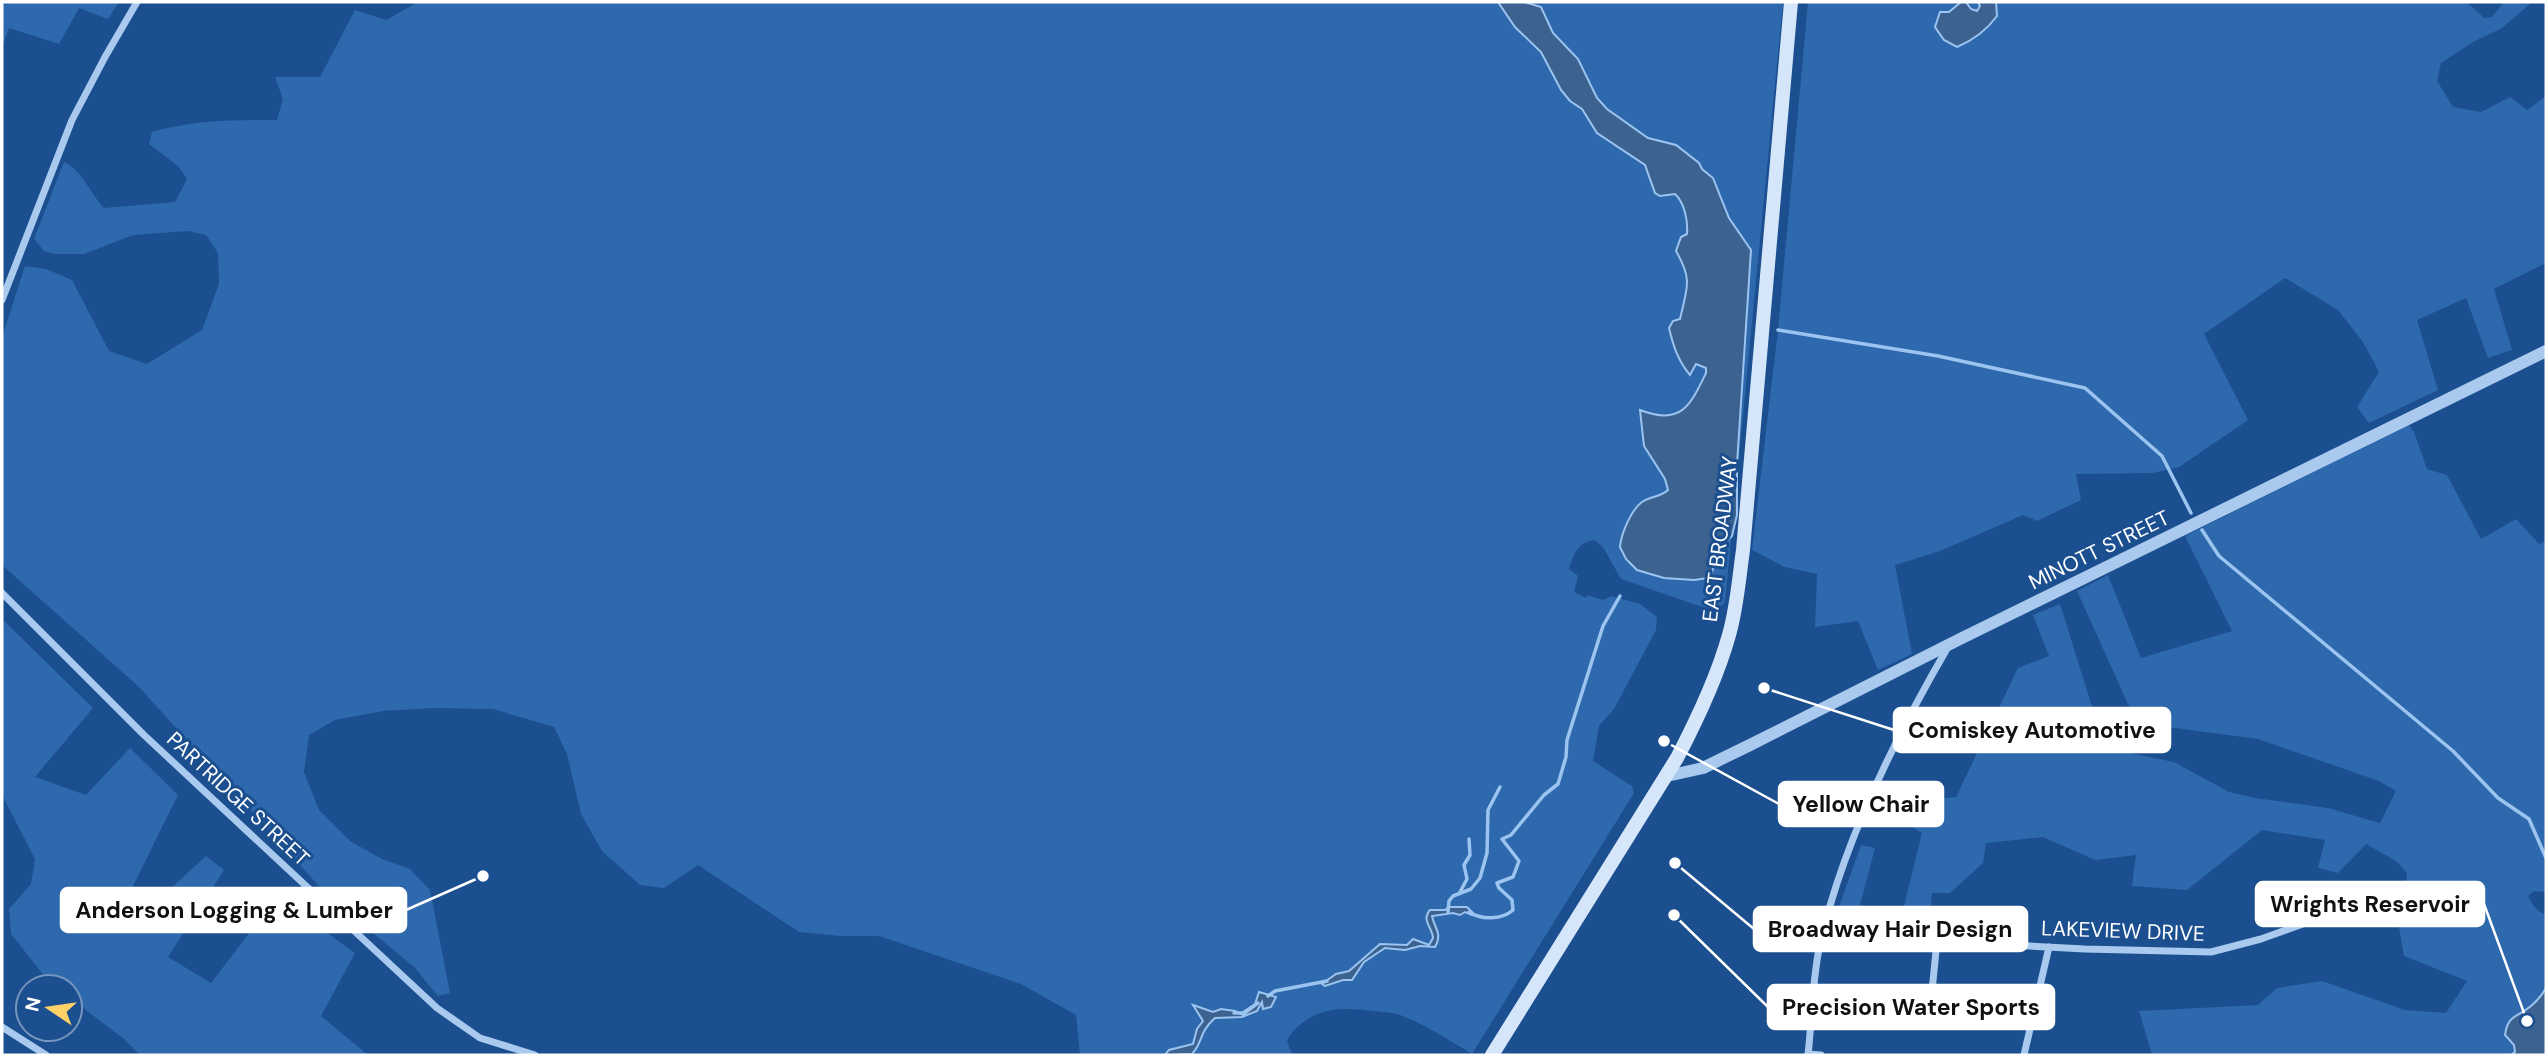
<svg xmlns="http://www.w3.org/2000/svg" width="2548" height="1057" viewBox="0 0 2548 1057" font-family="'DM Sans',sans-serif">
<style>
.green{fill:#2e69ad}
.water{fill:#3c6290;stroke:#9cc4f0;stroke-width:2}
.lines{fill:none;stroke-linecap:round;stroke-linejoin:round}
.stream{stroke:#9cc4f0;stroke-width:3.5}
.minor{stroke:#a9c9ee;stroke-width:7}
.tertiary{stroke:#a9c9ee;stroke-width:12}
.secondary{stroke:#d6e6fa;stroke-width:14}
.labels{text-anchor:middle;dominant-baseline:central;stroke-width:6;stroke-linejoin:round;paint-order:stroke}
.street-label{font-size:21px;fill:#fff;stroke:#1b4f8f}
.leader{fill:none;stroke:#fff;stroke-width:2.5}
.callout-dot{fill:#fff;stroke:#1b4f8f;stroke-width:2.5}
.callout{fill:#fff;stroke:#fff;stroke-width:2.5}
.callout-label{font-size:23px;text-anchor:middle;font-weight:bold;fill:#111}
</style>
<rect width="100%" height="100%" fill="#1b4f8f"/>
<g class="green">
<path d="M2,2H119L108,19L79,8L59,44L9,28L2,48Z"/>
<path d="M418,2H1783L1725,602L1720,607L1705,608L1621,579L1603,547L1594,540C1577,543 1574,554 1569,569L1578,576L1574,592L1586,598L1587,595L1603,600L1611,596L1640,604L1657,617L1656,630L1614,709L1599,726L1593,761L1632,786L1634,793L1472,1054C1448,1040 1425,1024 1400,1015C1392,1012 1382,1012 1373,1011C1338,1006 1308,1008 1287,1040L1292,1055H1080L1076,1015L1021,984L879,936H841L799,932L698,865L664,888L640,885L602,851L581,814L567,754L554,727L493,709L433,708L383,711L335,720L309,735L304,772L319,810L350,841L382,859L410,869L430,890L450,993L438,996L414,967L327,895L139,687L2,565V337L25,266L46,269L72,280L109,351L147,364L202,330L219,284L218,253L206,235L188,231L133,235L84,254H55L44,251L34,239L64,162C82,170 90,193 104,208L175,202L187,179L178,166L149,144L152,132C193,120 234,120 277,120L283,99L275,77H320L355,10L386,20Z"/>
<path d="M1808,2H2467L2484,18L2492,17L2504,2H2532L2502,28L2473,42L2441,63L2437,81L2453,107L2481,112L2510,97L2527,110L2546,96V263L2494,289L2512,350L2488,358L2466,298L2417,320L2438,390L2369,423L2357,407L2379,372L2363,342L2338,310L2285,278L2204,334L2248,420L2179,467L2153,473L2076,474L2081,500L2037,521L2023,515L1940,551L1895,565L1912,654L1878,670L1858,621L1815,627L1817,574L1785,567L1752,550L1778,330Z"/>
<path d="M2409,425L2414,432L2427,469L2447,475L2481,539L2516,519L2539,544L2546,541V892L2534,891L2528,896C2532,905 2537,911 2546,915V988L2535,1004L2511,1018L2508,1040L2514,1045L2515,1052L2511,1055H2152L2139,1011L2258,1005L2277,988L2322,981L2405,1010L2446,1013L2467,981L2404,956L2399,927L2368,920L2366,912H2403L2407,873L2396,861L2366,844L2338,873L2318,868L2325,840L2262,830L2187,890L2132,886L2136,855L2095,860L2043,837L1986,843L1983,863L1950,893H1932L1928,936L1828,938L1861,845L1875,848L1860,905L1902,914L1922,833L1897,819L1891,803L1956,797L2018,668L2049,656L2033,615L2060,604L2105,748L2174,762L2229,792L2255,798L2328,808L2380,823L2396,791L2379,781L2258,739L2160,726L2140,718L2128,704L2077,591L2108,575L2141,658L2232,631L2185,536Z"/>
<path d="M2,619L93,708L35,777L86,795L130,748L178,795L128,896L157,901L206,856L224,870L168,957L211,983L277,897L355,953L321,1016L368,1055H140L124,1039L70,998V987H57L46,978L11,934L9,909L31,884L35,859L2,795Z"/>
</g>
<g class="water">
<path d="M1498,2H1524L1541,7L1553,33L1578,59L1597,98L1607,109L1648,138L1676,145L1699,163L1702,169L1713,178L1729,218L1751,250L1737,464V515L1732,536L1717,551L1712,573L1708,578L1694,580L1664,578L1637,570L1626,559L1620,547C1621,534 1631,510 1642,502C1651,496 1661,497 1668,490L1665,479L1644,446L1640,410C1681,426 1690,406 1706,373V368L1696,364L1690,375C1678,361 1673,345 1669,328L1673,321L1680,319C1687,288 1693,280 1676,251L1681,237L1687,234C1688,222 1685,203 1675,194L1660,196L1655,193L1645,165L1597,133L1582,109L1570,101L1561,90L1541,52L1515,27Z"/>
<path d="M1961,2H1966L1971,9L1977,11L1980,6L1978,2H1996L1997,16C1986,31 1974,40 1957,47L1944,40L1935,27L1940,12H1949Z"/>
<path d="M1449,907H1467L1473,913L1472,915L1465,912L1460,915L1453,913L1432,916C1434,928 1443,933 1435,947L1420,946L1405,950L1385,948L1364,962L1352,980H1343L1325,986L1322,984L1336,974L1349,971L1380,944L1407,945L1413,939L1429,945L1433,938C1432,926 1421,921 1430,910H1445Z"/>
<path d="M2546,988V1055H2511L2515,1052L2514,1045L2505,1035C2508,1014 2517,1018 2531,1006C2537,1001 2542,995 2546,988Z"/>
<path d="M1259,992L1276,997L1271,1007L1263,1009L1262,1002L1257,1011L1242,1017L1215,1018C1198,1033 1204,1041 1192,1054L1165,1055L1169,1050L1193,1044L1197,1029L1203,1021L1193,1005L1213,1012L1221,1009L1235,1011L1243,1015L1254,1007Z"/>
</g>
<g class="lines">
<g class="stream">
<path d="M1778,330L1938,356L2085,388L2162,456L2191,513"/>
<path d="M2202,530L2219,556L2453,751L2498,798L2529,819L2546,858"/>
<path d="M1460,892L1467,879L1464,865L1470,855L1469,839"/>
<path d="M1448,912L1449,901L1453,896L1471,889L1480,878L1487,853L1488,810L1500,787"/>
<path d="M1469,912C1481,920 1502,920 1513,910L1512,900L1499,888L1497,883L1513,877L1519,861L1502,839L1511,835L1544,795L1558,784L1566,757L1567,740L1603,626L1620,596"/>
<path d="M1268,996L1275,991L1327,981"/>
<path d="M1234,1013H1243L1258,1003"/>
</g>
<g class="minor">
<path d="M2,300L72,120L105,57L137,2"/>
<path d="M2,593L144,735L437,1008L480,1038L535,1055"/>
<path d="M1813,995L1900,998L1928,995L1932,991L1937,941L2085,949L2211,952L2261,939L2314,920L2346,904"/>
<path d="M2,1027L46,1055"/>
<path d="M1808,1054L1821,1055"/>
<path d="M1808,1055C1812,1020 1812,984 1819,949C1841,846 1895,738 1948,647"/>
<path d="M2024,1055L2049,947"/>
</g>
<path class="tertiary" d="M1667,776L1703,768L1750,745L1960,639L2546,351"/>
<path class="secondary" d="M1492,1055L1677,758C1698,718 1717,678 1729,635C1737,607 1739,578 1743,550L1791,2"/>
</g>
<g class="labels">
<g class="street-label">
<text transform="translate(1720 539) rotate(-83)">EAST BROADWAY</text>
<text transform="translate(2099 550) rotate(-26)">MINOTT STREET</text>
<text transform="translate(238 799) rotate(43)">PARTRIDGE STREET</text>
<text transform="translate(2123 931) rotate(2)">LAKEVIEW DRIVE</text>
</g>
</g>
<path class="leader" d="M1764 688L1894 730M1664 741L1779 804M2527 1021L2484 904M483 876L406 910M1675 863L1754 929M1674 915L1768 1007"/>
<g class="callout-dot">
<circle cx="1764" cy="688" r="7"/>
<circle cx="1664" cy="741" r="7"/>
<circle cx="2527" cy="1021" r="7"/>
<circle cx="483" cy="876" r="7"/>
<circle cx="1675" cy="863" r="7"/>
<circle cx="1674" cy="915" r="7"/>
</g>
<g class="callout">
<rect x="1894" y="708" width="276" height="44" rx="7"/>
<rect x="1779" y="782" width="164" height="44" rx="7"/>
<rect x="2256" y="882" width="228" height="44" rx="7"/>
<rect x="61" y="888" width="345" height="44" rx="7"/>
<rect x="1754" y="907" width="273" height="44" rx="7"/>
<rect x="1768" y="985" width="286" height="44" rx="7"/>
</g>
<g class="callout-label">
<text x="2032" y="738">Comiskey Automotive</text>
<text x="1861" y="812">Yellow Chair</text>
<text x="2370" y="912">Wrights Reservoir</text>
<text x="234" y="918">Anderson Logging &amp; Lumber</text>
<text x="1890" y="937">Broadway Hair Design</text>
<text x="1911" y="1015">Precision Water Sports</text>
</g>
<rect width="2548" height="1057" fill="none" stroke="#ffffff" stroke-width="7"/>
<g transform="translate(49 1008) rotate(283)"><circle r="33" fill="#1b4f8f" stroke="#7695bc" stroke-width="2"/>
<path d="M0-5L12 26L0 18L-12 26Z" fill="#ffd166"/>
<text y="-10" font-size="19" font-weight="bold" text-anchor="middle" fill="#ffffff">N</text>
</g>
</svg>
